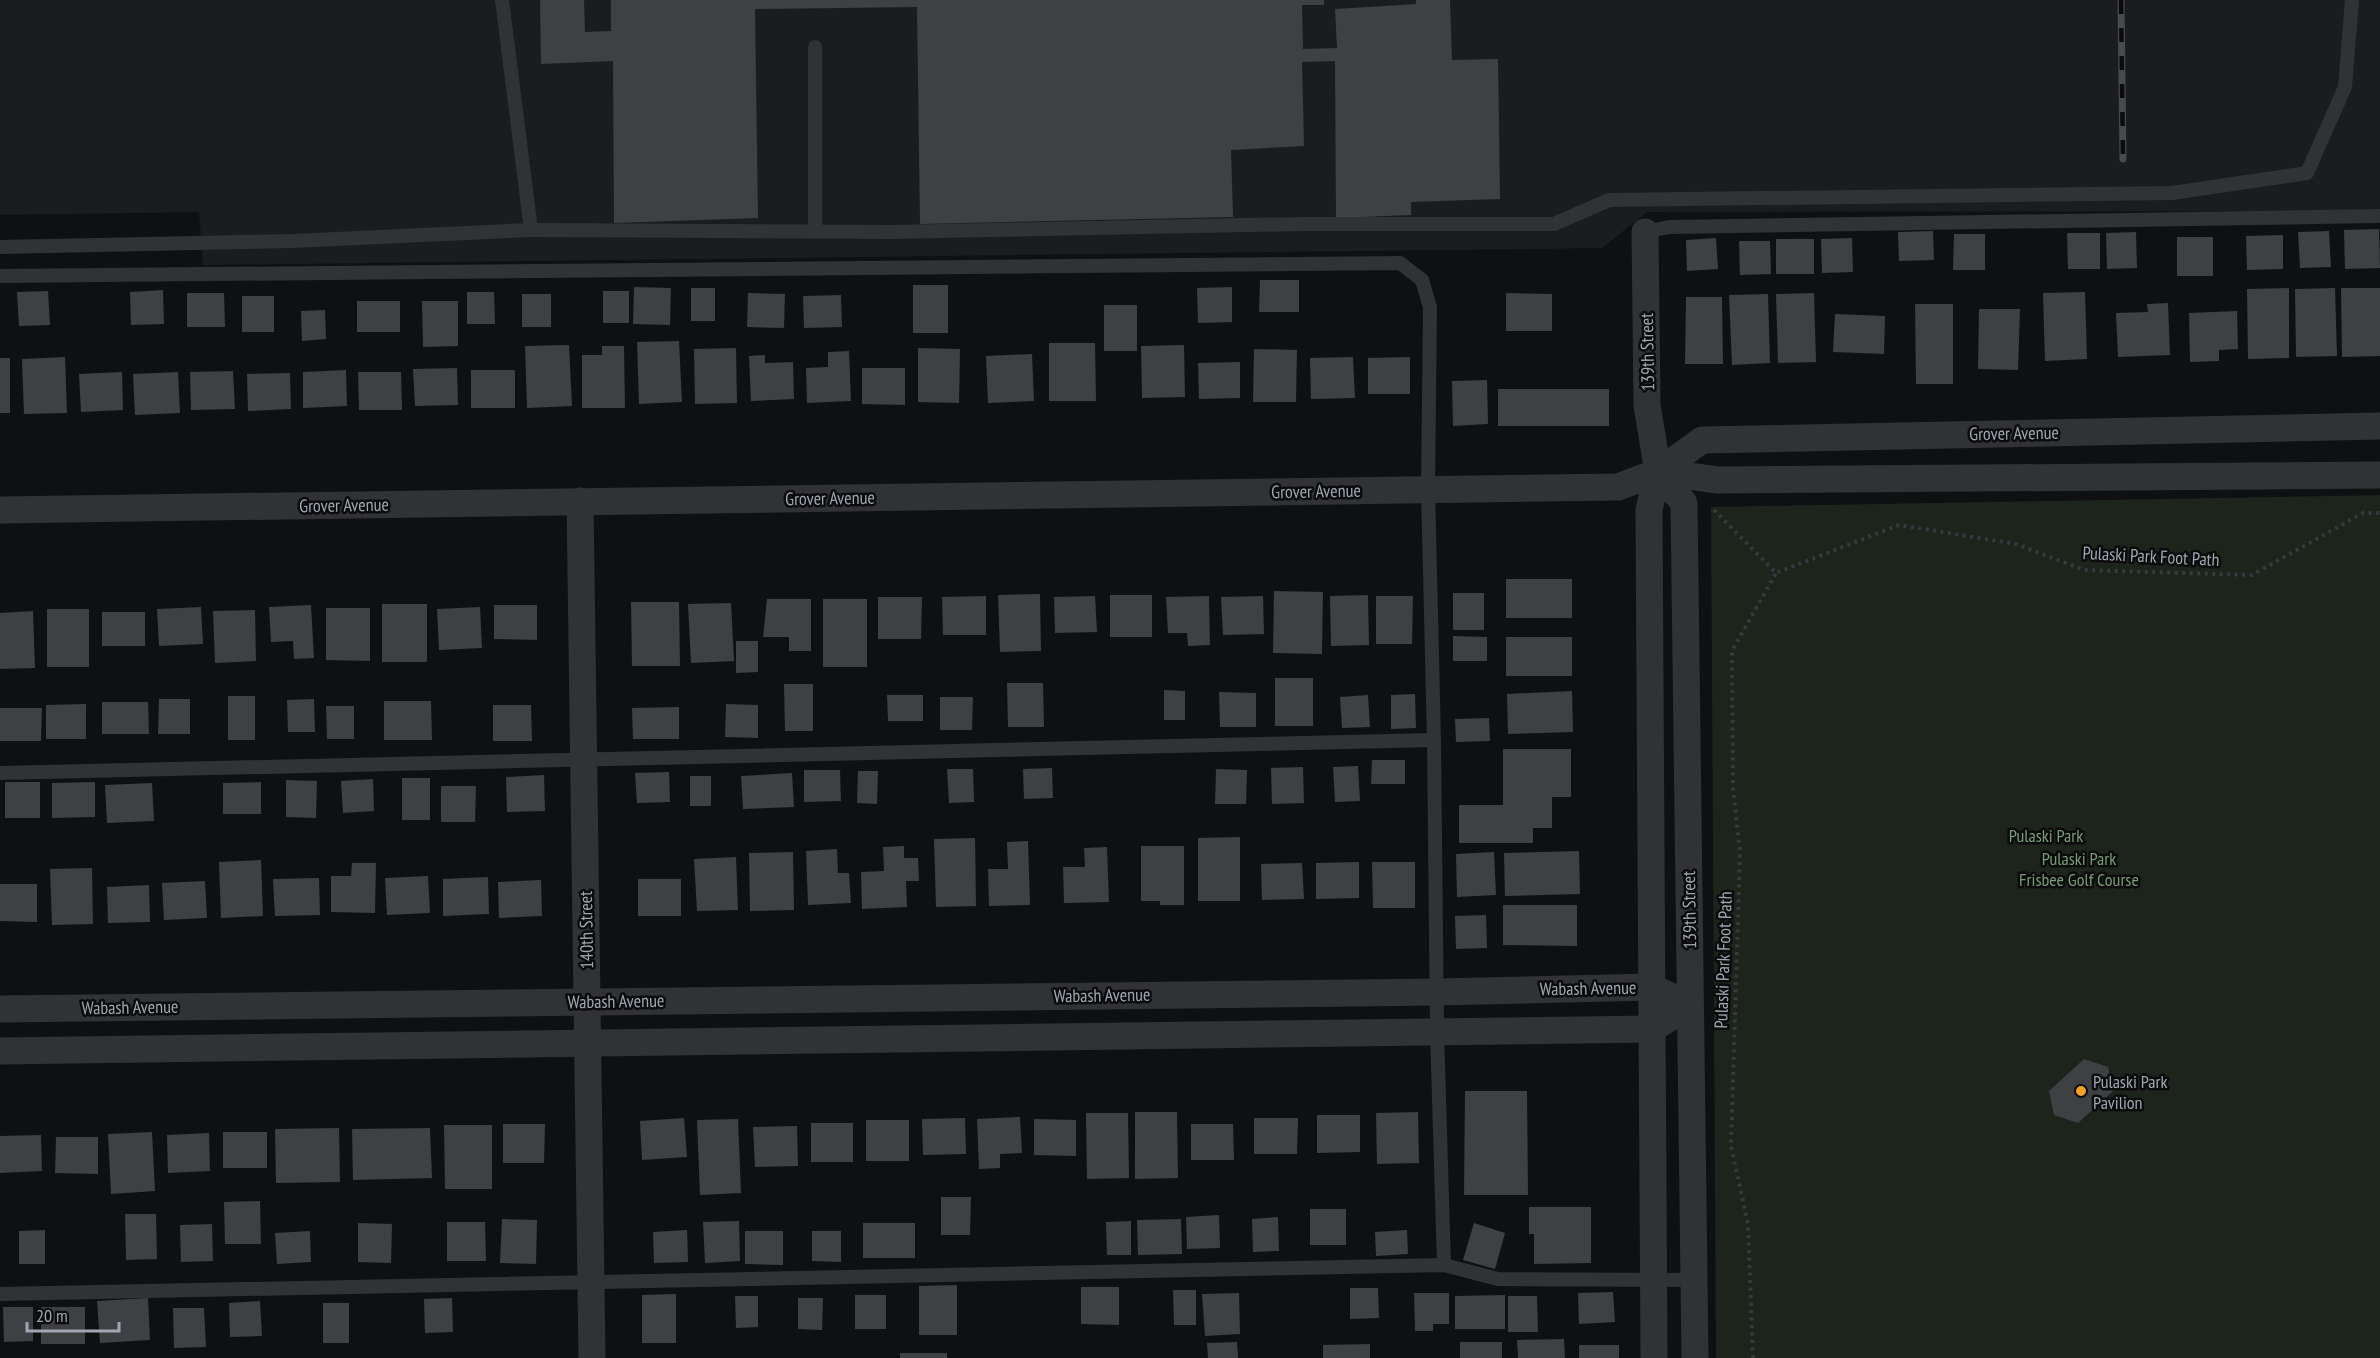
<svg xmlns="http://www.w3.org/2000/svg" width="2380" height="1358" viewBox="0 0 2380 1358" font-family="'PT Sans Narrow',sans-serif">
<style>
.built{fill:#1b1c1e}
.green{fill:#1c241c}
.building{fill:#3e4044}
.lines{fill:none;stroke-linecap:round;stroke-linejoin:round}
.path{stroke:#36393d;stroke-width:4;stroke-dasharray:3 4.5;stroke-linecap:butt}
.service{stroke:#303236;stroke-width:14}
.minor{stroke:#303236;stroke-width:27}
.rail-casing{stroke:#474a4f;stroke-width:7}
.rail{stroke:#0b0b0c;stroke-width:4.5;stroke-dasharray:14;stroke-linecap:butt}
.poi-dot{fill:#f59f24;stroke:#0b0b0c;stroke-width:2}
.labels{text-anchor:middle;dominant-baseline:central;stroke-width:5;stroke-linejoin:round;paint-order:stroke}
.street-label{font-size:18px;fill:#a0a7b2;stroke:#0b0b0c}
.park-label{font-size:18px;fill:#779e76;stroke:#0b0b0c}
.poi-label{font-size:18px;fill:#a0a7b2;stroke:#0b0b0c;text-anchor:start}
</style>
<rect width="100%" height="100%" fill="#0f1011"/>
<path class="built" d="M0,0H2380V211L1647,212L1602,248L203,265L199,212L0,215Z"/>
<path class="green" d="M2380,495V1358H1716L1711,507Z"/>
<g class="building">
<path d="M540,0H584L585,32L611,31V0H1324V5H1302L1303,49L1337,48L1335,9L1416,4V0H1450L1452,60L1498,59L1500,199L1411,202V215L1336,218L1335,61L1302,62L1304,146L1231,150L1233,217L920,224L917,7L755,9L758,218L614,223L613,61L541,64Z"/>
<path d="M2379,229L2380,268L2345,269L2344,230Z"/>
<path d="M1933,231L1934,260L1899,261L1898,232Z"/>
<path d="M2329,231L2331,267L2300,268L2298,232Z"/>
<path d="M2136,232L2137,268L2107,269L2106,233Z"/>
<path d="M2067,233H2100V269H2068Z"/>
<path d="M1954,234H1985V270H1953Z"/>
<path d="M2283,235V269L2247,270L2246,236Z"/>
<rect x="2177" y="237" width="36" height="39"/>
<path d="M1716,238L1718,269L1687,271L1686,240Z"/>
<path d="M1852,238L1853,272L1822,273L1821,239Z"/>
<rect x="1776" y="239" width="38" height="35"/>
<path d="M1739,241H1770L1771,274L1740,275Z"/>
<path d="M1260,280H1299V312H1259Z"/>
<rect x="913" y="285" width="35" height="48"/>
<path d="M634,287L671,288L670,325L633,324Z"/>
<path d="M1232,287V322L1198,323L1197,288Z"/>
<rect x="691" y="288" width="24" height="33"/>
<path d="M2289,288V358L2248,359L2247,289Z"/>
<path d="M2335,288L2337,356L2296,357L2295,289Z"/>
<path d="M2341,288H2380V356L2342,357Z"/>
<path d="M163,290L164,324L131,325L130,292Z"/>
<path d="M48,291L50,325L19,326L17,292Z"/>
<rect x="603" y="291" width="26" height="32"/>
<path d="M467,292H494L495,324H467Z"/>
<path d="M2085,292L2087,359L2045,361L2043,293Z"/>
<path d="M187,293H224L225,327H187Z"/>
<path d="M748,293L785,294L784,328L747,327Z"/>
<path d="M1506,293L1552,294V331H1506Z"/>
<path d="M1814,293L1816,362L1778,363L1776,294Z"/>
<rect x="522" y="294" width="29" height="33"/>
<path d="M1768,294L1770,363L1732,365L1729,295Z"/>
<path d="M841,295L842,327L804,328L803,296Z"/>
<rect x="242" y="296" width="32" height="36"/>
<path d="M1686,297H1722L1723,364H1685Z"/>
<rect x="357" y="301" width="43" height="31"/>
<path d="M422,301H458V346L423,347Z"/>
<path d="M2168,303L2170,355L2118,357L2116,313L2148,312L2147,304Z"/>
<path d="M1915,304H1953V384H1916Z"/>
<rect x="1104" y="305" width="33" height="46"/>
<path d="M1979,309H2020L2018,370L1978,369Z"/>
<path d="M325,310L326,339L302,341L301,311Z"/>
<path d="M2237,311L2238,349L2219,350V361L2190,362L2189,313Z"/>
<path d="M1835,314L1885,316L1884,354L1833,352Z"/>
<path d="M679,341L682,402L639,404L637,342Z"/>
<path d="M1049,343H1095L1096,401H1049Z"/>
<path d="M569,345L572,406L527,408L525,346Z"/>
<path d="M1184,345L1185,397L1142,398L1141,346Z"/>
<path d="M602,346H624L625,408H582V355H602Z"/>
<path d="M736,348L737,403L695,404L694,349Z"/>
<path d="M918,348L960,349L959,403L918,402Z"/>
<path d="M1254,349L1297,350L1296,402H1253Z"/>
<path d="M849,351L851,401L807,403L806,368L828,367V352Z"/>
<path d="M1032,354L1034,401L988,403L986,356Z"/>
<path d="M765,355V363L793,362L794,399L751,401L749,356Z"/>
<path d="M65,357L67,413L24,414L22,359Z"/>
<path d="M1353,357L1355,398L1311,399L1310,358Z"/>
<path d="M1410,357V394H1368V358Z"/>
<rect x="0" y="358" width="10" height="55"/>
<path d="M1240,362V398L1199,399L1198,363Z"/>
<path d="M457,368L458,405L415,406L413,369Z"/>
<path d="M862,368H905V405L862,404Z"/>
<path d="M346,370L347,406L303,408V372Z"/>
<rect x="471" y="370" width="44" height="38"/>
<path d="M233,371L235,409L191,410L190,372Z"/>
<path d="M122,372L123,410L81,412L79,374Z"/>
<path d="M178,372L180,413L135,415L133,374Z"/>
<path d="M358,372H401L402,410H359Z"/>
<path d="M290,373L291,409L248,411L247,374Z"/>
<path d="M1487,380L1488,424L1453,426L1452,381Z"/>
<rect x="1498" y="389" width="111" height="37"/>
<rect x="1506" y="579" width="66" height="39"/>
<path d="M1274,591L1323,592L1322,654L1273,653Z"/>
<rect x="1453" y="593" width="31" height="37"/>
<path d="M1040,594L1041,651L1000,652L998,595Z"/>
<rect x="1110" y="595" width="42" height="42"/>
<path d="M1368,595L1369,645L1331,646L1330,596Z"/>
<path d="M986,596V635H943L942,597Z"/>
<path d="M1095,596L1097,632L1055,633L1054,597Z"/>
<path d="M1209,596L1210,645L1188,646L1187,633H1168L1166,597Z"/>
<path d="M1263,596L1264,634L1223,635L1221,597Z"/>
<path d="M1376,596H1413L1412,644H1376Z"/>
<path d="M878,597H922L921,639H878Z"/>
<path d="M767,599H811V651H789V637H763Z"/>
<rect x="823" y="599" width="44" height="68"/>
<path d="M631,602H679L680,666H632Z"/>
<path d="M731,603L734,661L691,663L688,604Z"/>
<rect x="382" y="604" width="45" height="58"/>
<path d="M311,605L314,658L294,659L293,641L271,642L269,607Z"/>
<path d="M494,605H537V640L494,639Z"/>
<path d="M201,607L203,644L159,646L157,609Z"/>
<path d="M480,607L482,648L439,650L437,609Z"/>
<path d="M326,608H370V661L326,660Z"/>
<rect x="47" y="609" width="42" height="58"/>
<path d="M255,610L256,661L215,663L213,611Z"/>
<path d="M33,611L35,668L0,669V613Z"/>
<rect x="102" y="612" width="43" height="34"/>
<path d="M1453,636L1487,637V661H1453Z"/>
<rect x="1506" y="637" width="66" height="39"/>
<path d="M736,641H758V672L736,673Z"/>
<rect x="1275" y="678" width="38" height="48"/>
<path d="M1007,683H1043L1044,727H1008Z"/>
<path d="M784,684H813V731H785Z"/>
<path d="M1164,690L1185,691V720H1164Z"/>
<path d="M1572,691L1573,732L1508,734L1507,694Z"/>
<path d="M1219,692L1256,693V727H1220Z"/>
<path d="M1415,694L1416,728L1391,729V695Z"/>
<path d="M887,695H923V721H888Z"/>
<path d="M1368,695L1370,727L1342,728L1340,697Z"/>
<rect x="228" y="696" width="27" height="44"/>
<path d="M940,697H973L972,730H940Z"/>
<path d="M159,699H190V734H158Z"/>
<path d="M314,699L315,732H288L287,700Z"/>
<path d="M384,701H431L432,740H384Z"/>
<path d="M102,702H148L149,734H102Z"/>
<path d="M86,704V739H46V705Z"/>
<path d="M726,704L758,705V738L725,737Z"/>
<path d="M493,705H531L532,741H493Z"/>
<path d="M326,706H354V739H327Z"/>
<path d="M679,707V739H633L632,708Z"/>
<path d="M0,708H42L41,741H0Z"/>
<path d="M1489,718L1490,741L1456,742L1455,719Z"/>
<path d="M1503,749H1571V797H1552V828H1533V843H1459V805H1503Z"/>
<path d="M1372,760H1405V784H1371Z"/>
<path d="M1358,766L1360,801L1335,802L1333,767Z"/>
<path d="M1303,767L1304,803L1272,804L1271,768Z"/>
<path d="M1052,768L1053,798L1024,799L1023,769Z"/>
<path d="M947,769H973L974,802L949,803Z"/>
<path d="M1216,769L1247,770L1246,804H1215Z"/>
<path d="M804,770H840L841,801L804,802Z"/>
<path d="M858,771H878L877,804L857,803Z"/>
<path d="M669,772L670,802L637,803L635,773Z"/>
<path d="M792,773L794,807L743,809L741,776Z"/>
<path d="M544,775L545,811L507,812L506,777Z"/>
<rect x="690" y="776" width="21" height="30"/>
<rect x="402" y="778" width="28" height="42"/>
<path d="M373,779L374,811L343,813L341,781Z"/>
<path d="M286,780L317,781L316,818L286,817Z"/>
<rect x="5" y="782" width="35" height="36"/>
<path d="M95,782V817L52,818V783Z"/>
<path d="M261,782V814H223V783Z"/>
<path d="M152,783L154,821L107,823L105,785Z"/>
<path d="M441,786H476L475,822H441Z"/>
<path d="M1240,837V901H1198V838Z"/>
<path d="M975,838L976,906L936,907L934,839Z"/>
<path d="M1028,841L1030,905L989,906L988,869H1008L1007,842Z"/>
<path d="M904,846V858H918L919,881H906L907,907L862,909L861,872L884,871L883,847Z"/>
<path d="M1141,846H1184V905H1160V901H1141Z"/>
<path d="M1107,847L1109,902L1064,903L1063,867H1085L1084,848Z"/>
<path d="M837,849L838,873H849L851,903L808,905L806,851Z"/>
<path d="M1579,851L1580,894L1505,896L1504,853Z"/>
<path d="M793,852L794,910L750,911L749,853Z"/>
<path d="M1494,852L1496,895L1457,897L1456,854Z"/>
<path d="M736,857L738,910L697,911L694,859Z"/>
<path d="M261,860L263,916L221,918L219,862Z"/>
<path d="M1359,862V898L1316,899V863Z"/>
<path d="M1372,862H1415V908H1373Z"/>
<path d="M352,863H376L375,913L331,912V876H351Z"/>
<path d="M1302,863L1304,899L1262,900L1261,864Z"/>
<path d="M92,868L93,924L52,925L50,869Z"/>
<path d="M428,876L430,913L387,915L385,878Z"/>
<path d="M488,877L489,914L443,916V879Z"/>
<path d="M319,878L320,915L275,916L273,879Z"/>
<rect x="638" y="879" width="43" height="37"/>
<path d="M541,880L542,916L499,918L498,882Z"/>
<path d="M205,881L207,918L164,920L162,883Z"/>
<path d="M0,884H37V922L0,921Z"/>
<path d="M149,885L150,922L108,923L107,887Z"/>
<path d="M1503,905H1577V946L1503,945Z"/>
<path d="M1486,915L1487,948L1456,949L1455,916Z"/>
<path d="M2084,1059L2108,1067L2113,1091L2078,1123L2054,1115L2049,1091Z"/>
<path d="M1465,1091H1527L1528,1195H1464Z"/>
<path d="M1135,1112H1177L1178,1178L1135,1179Z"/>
<path d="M1418,1112L1419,1163L1377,1164L1376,1113Z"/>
<path d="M1086,1113H1128L1129,1178L1087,1179Z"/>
<path d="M1317,1115H1360V1152L1317,1153Z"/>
<path d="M1020,1117L1022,1153L1000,1154V1168L979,1169L977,1119Z"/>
<path d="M684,1118L687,1157L642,1160L640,1121Z"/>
<path d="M965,1118L966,1154L923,1155L922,1119Z"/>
<path d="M1254,1118H1298L1297,1154H1254Z"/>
<path d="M738,1119L741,1193L700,1195L697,1120Z"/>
<path d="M1034,1119L1076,1120V1156L1034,1155Z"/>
<rect x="866" y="1120" width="43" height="41"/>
<rect x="811" y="1123" width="42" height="39"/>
<path d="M503,1124H545L544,1163H503Z"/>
<path d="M1191,1124H1233L1234,1160H1191Z"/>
<path d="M444,1125H492V1189H445Z"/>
<path d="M797,1126L798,1166L755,1167L753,1127Z"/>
<path d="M339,1128L340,1182L276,1183L275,1129Z"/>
<path d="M430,1128L432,1178L353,1180L352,1129Z"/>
<path d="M152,1132L155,1191L111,1194L108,1134Z"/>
<rect x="223" y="1132" width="44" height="36"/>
<path d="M209,1133L210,1171L168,1173L167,1135Z"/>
<path d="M41,1135L42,1171L0,1173V1136Z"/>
<path d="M56,1137H98V1174L55,1173Z"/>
<path d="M941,1197H971L970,1235H941Z"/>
<path d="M260,1201L261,1244H225L224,1202Z"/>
<path d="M1529,1207H1591V1263L1534,1264V1234H1529Z"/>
<rect x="1310" y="1209" width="36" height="36"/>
<path d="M125,1214H156L157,1259L126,1260Z"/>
<path d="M1219,1215L1220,1248L1187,1249L1186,1217Z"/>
<path d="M1278,1217L1279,1251L1253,1252L1252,1219Z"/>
<path d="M502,1219L537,1220L536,1264L500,1263Z"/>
<path d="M1181,1219L1182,1254L1138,1255L1137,1220Z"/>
<path d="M739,1221L740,1261L705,1263L703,1222Z"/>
<path d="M1131,1221V1255H1107L1106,1222Z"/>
<path d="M447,1222H485L486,1261H447Z"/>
<path d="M358,1223L392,1224L391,1263L358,1262Z"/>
<rect x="863" y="1223" width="52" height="35"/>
<path d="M1474,1223L1505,1233L1495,1269L1463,1260Z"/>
<path d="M212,1224L213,1261L181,1262L180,1225Z"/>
<path d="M45,1230V1264H19V1231Z"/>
<path d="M687,1230L688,1262L654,1263L653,1232Z"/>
<path d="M1407,1230L1408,1254L1376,1256L1375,1232Z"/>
<path d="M310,1231L311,1262L277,1264L275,1233Z"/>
<path d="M745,1231H783V1265L745,1264Z"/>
<path d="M812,1231H841V1262L812,1261Z"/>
<path d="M957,1285V1335H919V1286Z"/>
<path d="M1081,1287H1119V1325L1081,1324Z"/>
<path d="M1350,1288H1378L1379,1318L1350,1319Z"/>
<path d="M1173,1290H1196V1325H1174Z"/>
<path d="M1613,1292L1615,1322L1579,1324L1578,1293Z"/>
<path d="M1239,1293L1240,1334L1205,1336L1202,1294Z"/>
<path d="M1414,1293H1449V1324H1433V1331H1415Z"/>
<path d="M676,1294V1343H642V1295Z"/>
<rect x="855" y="1295" width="31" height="34"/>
<path d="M1505,1295V1329H1455V1296Z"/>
<path d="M735,1296H758V1327L736,1328Z"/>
<path d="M1508,1296H1537L1538,1332H1508Z"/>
<path d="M148,1298L150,1340L100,1343L97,1301Z"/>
<path d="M452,1298L453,1332L425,1333L424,1299Z"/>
<path d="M798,1298H823L822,1330L798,1329Z"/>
<path d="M260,1301L262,1336L230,1337L229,1303Z"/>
<rect x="323" y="1303" width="26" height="40"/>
<path d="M3,1307H33V1341L4,1342Z"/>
<rect x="41" y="1307" width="44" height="37"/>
<path d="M173,1308H204L206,1347L174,1348Z"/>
<path d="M1564,1339L1565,1358H1518L1517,1340Z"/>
<path d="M1237,1342L1238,1358H1208L1207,1343Z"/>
<rect x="1460" y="1342" width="42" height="16"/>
<path d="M1370,1344V1358H1323V1345Z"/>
<rect x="1579" y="1345" width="40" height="13"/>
<rect x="900" y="1353" width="47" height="5"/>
</g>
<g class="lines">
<g class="path">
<path d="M1714,510L1776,573L1899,525L2016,544L2084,570L2252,575L2363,513H2380"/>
<path d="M1753,1358L1748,1224L1731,1146L1740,852L1733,789L1732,651L1776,573"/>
</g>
<g class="service">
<path d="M531,230L890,232L1304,224H1554L1609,200L2172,193L2307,173L2345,87L2352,0"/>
<path d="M815,232V47"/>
<path d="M1645,232L1669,227L2380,216"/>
<path d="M0,247L292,241L531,230L502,0"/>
<path d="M0,276L1400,263L1422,280L1430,307L1428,489L1434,740L1437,1031L1444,1265"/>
<path d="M0,773L1434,740"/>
<path d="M0,1294L1444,1265L1498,1279L1694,1280"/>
</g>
<g class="minor">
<path d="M1645,232L1647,405L1658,472L1649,510L1654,1358"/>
<path d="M1658,472L1684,503L1695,1358"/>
<path d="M1658,472L1718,480L2380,475"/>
<path d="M580,501L592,1358"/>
<path d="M0,510L1618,487L1658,472L1702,440L2380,426"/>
<path d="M0,1009L1438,992L1651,987L1690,1005"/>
<path d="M0,1051L1652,1029L1690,1005"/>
</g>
<defs>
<path id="rail" d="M2121,0L2123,159"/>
</defs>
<use href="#rail" class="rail-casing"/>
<use href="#rail" class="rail"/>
</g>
<circle class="poi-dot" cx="2081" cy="1091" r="6"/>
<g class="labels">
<g class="street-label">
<text transform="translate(1647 352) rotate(-91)">139th Street</text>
<text transform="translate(2014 433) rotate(-1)">Grover Avenue</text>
<text transform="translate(1316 491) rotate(-1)">Grover Avenue</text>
<text transform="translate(830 498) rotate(-1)">Grover Avenue</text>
<text transform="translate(344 505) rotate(-1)">Grover Avenue</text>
<text transform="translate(2151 556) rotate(3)">Pulaski Park Foot Path</text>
<text transform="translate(1689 910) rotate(-91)">139th Street</text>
<text transform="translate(586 930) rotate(-91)">140th Street</text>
<text transform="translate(1723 960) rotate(-88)">Pulaski Park Foot Path</text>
<text transform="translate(1588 988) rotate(-1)">Wabash Avenue</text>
<text transform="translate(1102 995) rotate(-1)">Wabash Avenue</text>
<text transform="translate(616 1001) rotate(-1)">Wabash Avenue</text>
<text transform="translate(130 1007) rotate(-1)">Wabash Avenue</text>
</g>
<g class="park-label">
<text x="2046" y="835">Pulaski Park</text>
<text x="2079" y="858">Pulaski Park<tspan x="2079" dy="21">Frisbee Golf Course</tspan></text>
</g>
<g class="poi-label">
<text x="2093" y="1081">Pulaski Park<tspan x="2093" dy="21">Pavilion</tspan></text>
</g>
</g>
<path d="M27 1322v9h92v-9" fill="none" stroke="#a0a7b2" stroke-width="3"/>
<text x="36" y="1322" font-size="18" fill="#a0a7b2" stroke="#0b0b0c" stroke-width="4.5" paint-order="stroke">20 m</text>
</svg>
